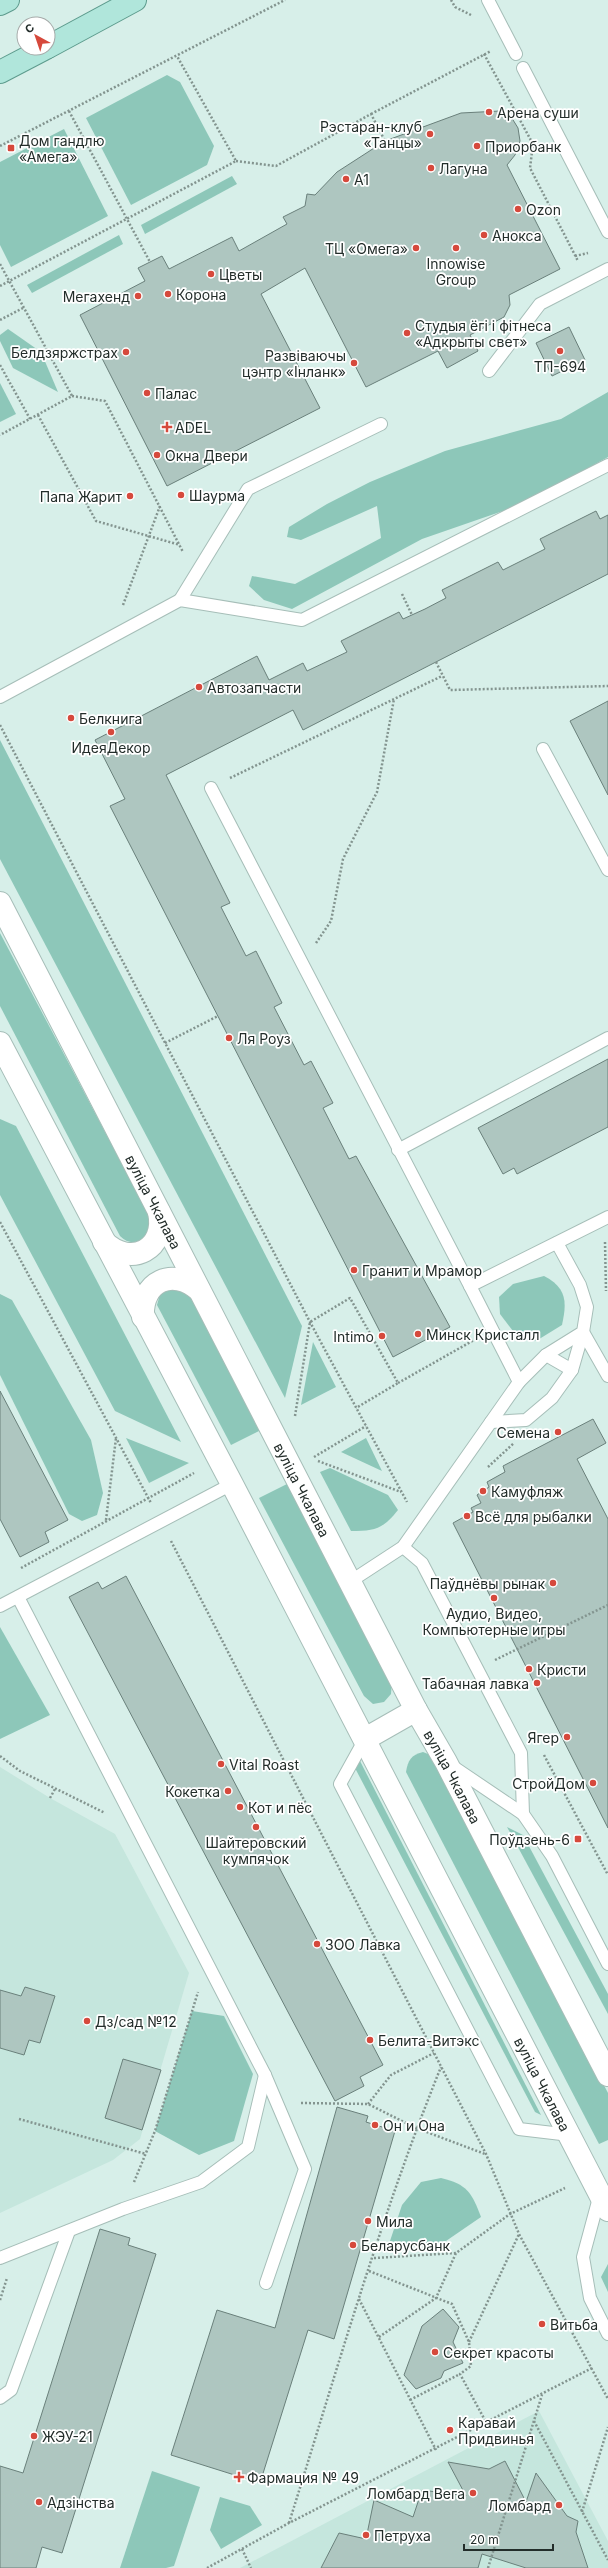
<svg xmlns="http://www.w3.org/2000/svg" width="608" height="2568" viewBox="0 0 608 2568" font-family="Inter,sans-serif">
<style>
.built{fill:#c5e6dd}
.green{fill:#8dc7b9}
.building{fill:#aec6c0;stroke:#6a807b}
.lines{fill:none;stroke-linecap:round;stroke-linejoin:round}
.service-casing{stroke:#a6beb8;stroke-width:14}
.secondary-casing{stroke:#a6beb8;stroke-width:24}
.primary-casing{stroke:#5d9b8d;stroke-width:24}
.path{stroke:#83948f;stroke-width:2.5;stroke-dasharray:2 2;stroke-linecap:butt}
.service{stroke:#fff;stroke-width:12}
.secondary{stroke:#fff;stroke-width:22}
.primary{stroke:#b0e6db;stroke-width:22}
.poi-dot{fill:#d6493c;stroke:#fff;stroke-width:1.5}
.labels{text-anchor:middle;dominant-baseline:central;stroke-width:3.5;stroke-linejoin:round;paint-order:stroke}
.poi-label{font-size:14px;fill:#232d2a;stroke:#fff;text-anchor:start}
.street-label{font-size:14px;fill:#232d2a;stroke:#fff}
</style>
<rect width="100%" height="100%" fill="#d7efe9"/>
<g class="built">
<path d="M0,1767L50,1798L115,1834L189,1973L140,2139L113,2160L0,2213Z"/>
<path d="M539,2411L608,2541V2568H240Z"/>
</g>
<g class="green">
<path d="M167,75L180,82L214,146L207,165L131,205L86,118Z"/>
<path d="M64,129L108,216L11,267L0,245V162Z"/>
<path d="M232,176L237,184L145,234L141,225Z"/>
<path d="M119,235L123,244L32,293L27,285Z"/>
<path d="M8,329L41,352L58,392L13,368L0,341V335Z"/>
<path d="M0,383L16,414L0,422Z"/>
<path d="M608,392V457L523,504L422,539L292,609L264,600L249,586L252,576L295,584L381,538L377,506L301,540L287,537L289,527L327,504L370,482L445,451L561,419Z"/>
<path d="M0,740L302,1326L285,1398L0,859Z"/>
<path d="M0,933L150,1217L147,1237C137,1243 129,1245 120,1236L0,1006Z"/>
<path d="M0,1119L16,1126L181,1442L115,1411L0,1195Z"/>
<path d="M544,1276C567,1288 567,1302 562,1325L536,1341L519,1339L500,1314L499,1297L513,1284Z"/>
<path d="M168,1287L189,1290L261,1430L231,1445L157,1305L160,1294Z"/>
<path d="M0,1294L12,1300L91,1440L103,1493L97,1515L82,1521L69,1514L0,1375Z"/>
<path d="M313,1342L336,1387L301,1405Z"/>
<path d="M126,1438L189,1463L149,1483Z"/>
<path d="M366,1438L382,1471L341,1452Z"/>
<path d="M330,1468L388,1495L398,1510C383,1529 375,1531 351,1531L320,1472Z"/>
<path d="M289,1483L392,1681L391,1694L384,1702L373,1704L364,1696L259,1498Z"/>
<path d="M0,1627L50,1715L0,1739Z"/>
<path d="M423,1752L433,1756L608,2093V2140L599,2144L406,1772C408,1760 411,1755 423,1752Z"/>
<path d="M360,1761L541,2115L535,2112L355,1768Z"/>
<path d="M507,1827L523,1835L608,1994V2014Z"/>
<path d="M192,2011L224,2016L253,2074L234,2141L199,2155L155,2131Z"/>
<path d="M441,2178C467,2184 472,2193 481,2217L446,2241L417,2247L390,2241L402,2205L421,2182Z"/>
<path d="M608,2264V2292L601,2277Z"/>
<path d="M152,2471L200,2487L174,2566L166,2568H120Z"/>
<path d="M220,2497L250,2506L262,2525L221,2549L210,2530Z"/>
</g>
<g class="building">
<path d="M500,111L510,115L518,128L520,141L515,155L507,165L560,269L509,295L510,305L504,317L470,335L478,351L447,368L438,351L366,387L305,268L261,294L320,408L167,486L80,315L145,281L138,268L162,256L169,269L232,237L239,251L287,224L283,217L305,206L307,194L315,195L337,172L385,141L461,113Z"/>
<path d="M569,327L585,360L552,376L536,343Z"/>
<path d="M596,511L600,519L608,515V574L303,730L293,710L166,775L230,903L221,907L246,956L256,951L282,1003L274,1007L304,1065L311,1061L333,1103L323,1108L349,1159L356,1156L450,1327L393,1357L110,806L125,799L95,740L257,656L269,680L303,663L307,671L347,652L341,641L399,612L403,619L425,609L446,598L442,590L498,562L503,570L545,549L540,539Z"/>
<path d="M608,701V795L570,721Z"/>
<path d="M608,1059V1127L517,1174L514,1168L503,1174L478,1128Z"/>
<path d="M0,1391L68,1520L45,1532L49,1542L20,1557L0,1519Z"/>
<path d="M593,1419L606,1443L577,1459L608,1519V1828L453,1523L473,1512L471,1508L481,1503L477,1495L489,1487L487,1482L505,1472L503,1466Z"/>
<path d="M126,1576L383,2065L360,2077L364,2086L335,2101L69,1597L98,1582L102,1589Z"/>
<path d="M25,1987L55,1996L40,2043L29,2040L24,2055L0,2048V1990L21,1996Z"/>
<path d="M123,2059L161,2070L142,2130L105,2118Z"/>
<path d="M337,2107L368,2116L366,2122L395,2131L334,2339L308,2330L260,2483L171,2455L217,2310L275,2328Z"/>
<path d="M100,2229L130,2238L128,2245L156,2254L62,2553L42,2547L36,2568H0V2466L23,2473Z"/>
<path d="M443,2309L459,2327L453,2342L463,2363L444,2371L441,2378L416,2389L404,2375L422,2326Z"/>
<path d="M505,2461L526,2502L536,2473L567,2516L578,2521L576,2532L588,2568H526L482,2554L478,2568H321L339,2533L366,2539L374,2500L413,2517L422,2490L466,2496L448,2462L489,2469Z"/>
</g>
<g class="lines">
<defs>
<g id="service">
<path d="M488,0L516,54"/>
<path d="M523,68L608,232"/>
<path d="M489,371L540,304L608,269"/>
<path d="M180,600L248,489L381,424"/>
<path d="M0,697L180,600L302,620L608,465"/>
<path d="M543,749L608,870"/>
<path d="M211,788L470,1286"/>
<path d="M398,1150L608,1038"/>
<path d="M583,1332L608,1376"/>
<path d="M546,1355L572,1370"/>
<path d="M519,1382L470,1286L608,1217"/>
<path d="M491,1422L526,1420L552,1398L572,1370L583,1332"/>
<path d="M403,1547L422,1563L521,1753L523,1814"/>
<path d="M351,1581L403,1547L519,1382L546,1355L583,1332L587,1307L580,1285L557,1243"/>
<path d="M18,1597L265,2075L305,2169L266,2283"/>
<path d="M0,1606L232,1484"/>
<path d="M365,1739L340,1784L519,2129L570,2135"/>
<path d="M452,1766L523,1814L552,1856L608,1964"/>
<path d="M600,2194L583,2257L590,2298L608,2334"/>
<path d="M0,2258L123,2209L201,2182L248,2147L265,2075"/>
<path d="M0,2398L11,2390L69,2231"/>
</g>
<g id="secondary">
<path id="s1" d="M0,903L416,1710L446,1762L608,2075"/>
<path id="s2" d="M0,1043L232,1484L608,2210"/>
<path d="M104,1242C131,1268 167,1249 159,1212"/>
<path d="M143,1317C141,1281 173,1267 199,1290"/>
<path d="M365,1739L416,1710"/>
</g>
<g id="primary">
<path d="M0,4L8,0"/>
<path d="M48,47L135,0"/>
<path d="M0,72L46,48"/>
</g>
</defs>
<use href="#service" class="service-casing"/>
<use href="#secondary" class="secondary-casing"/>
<use href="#primary" class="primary-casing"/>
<g class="path">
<path d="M451,0L455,7L471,15"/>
<path d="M484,54L533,144L530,168L578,261"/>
<path d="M69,111L150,262"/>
<path d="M371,114L491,51"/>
<path d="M0,146L285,0"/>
<path d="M236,161L276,166L371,114L385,141"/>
<path d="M575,256L588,253"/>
<path d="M0,264L72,396L0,435"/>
<path d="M0,286L236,161L177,56"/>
<path d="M0,320L23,308"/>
<path d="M0,365L30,419"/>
<path d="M72,396L105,401L183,552"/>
<path d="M38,415L96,521L180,545"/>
<path d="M402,594L412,615"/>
<path d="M123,605L160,506"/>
<path d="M436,662L450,690L608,686"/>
<path d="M0,725L310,1322L407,1502"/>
<path d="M230,778L442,676"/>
<path d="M316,943L331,921L343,859L377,792L394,699"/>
<path d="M165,1043L218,1016"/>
<path d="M0,1222L151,1503"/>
<path d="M605,1242L606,1291"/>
<path d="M398,1383L474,1340"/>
<path d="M295,1416L310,1322L350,1298L398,1383L356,1408"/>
<path d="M314,1457L366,1426"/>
<path d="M318,1461L401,1492"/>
<path d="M488,1467L514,1443"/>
<path d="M106,1520L116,1438"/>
<path d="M171,1541L486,2154L519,2234L608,2399"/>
<path d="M21,1568L194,1473"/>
<path d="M495,1660L608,1605"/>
<path d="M544,1755L608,1875"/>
<path d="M0,1756L20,1771L105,1813"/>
<path d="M50,1798L55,1789"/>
<path d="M301,2103L368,2104L416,2128L485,2154"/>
<path d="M368,2104L391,2075L434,2053"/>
<path d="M19,2119L146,2154"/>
<path d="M134,2182L155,2131L198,1992"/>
<path d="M374,2258L456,2253L510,2214L565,2188"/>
<path d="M369,2271L452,2304L469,2342L471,2366L460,2374L487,2424"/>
<path d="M359,2299L436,2450"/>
<path d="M0,2300L7,2278"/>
<path d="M379,2337L436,2298L456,2253"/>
<path d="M469,2342L519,2234"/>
<path d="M410,2400L460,2374"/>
<path d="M534,2421L608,2560"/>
<path d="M582,2512L608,2427"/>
<path d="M289,2523C337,2370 381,2215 441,2067"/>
<path d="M242,2549L251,2568"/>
<path d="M207,2568L289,2523L592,2368"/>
<path d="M488,2568L542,2395"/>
</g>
<use href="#service" class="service"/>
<use href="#secondary" class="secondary"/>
<use href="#primary" class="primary"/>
</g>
<g class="poi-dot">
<circle cx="489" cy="112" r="4"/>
<circle cx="430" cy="134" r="4"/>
<circle cx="477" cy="146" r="4"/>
<rect x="7" y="144" width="8" height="8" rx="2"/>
<circle cx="431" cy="168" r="4"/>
<circle cx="346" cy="179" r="4"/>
<circle cx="518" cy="209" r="4"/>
<circle cx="484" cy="235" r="4"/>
<circle cx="416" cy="248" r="4"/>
<circle cx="456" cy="248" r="4"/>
<circle cx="211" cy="274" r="4"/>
<circle cx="168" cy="294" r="4"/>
<circle cx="138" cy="296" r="4"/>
<circle cx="407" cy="333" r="4"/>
<circle cx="560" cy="351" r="4"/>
<circle cx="126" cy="352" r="4"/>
<circle cx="354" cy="363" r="4"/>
<circle cx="147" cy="393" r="4"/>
<path d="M165 421h4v4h4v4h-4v4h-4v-4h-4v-4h4z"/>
<circle cx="157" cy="455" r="4"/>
<circle cx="181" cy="495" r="4"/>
<circle cx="130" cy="496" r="4"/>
<circle cx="199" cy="687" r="4"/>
<circle cx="71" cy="718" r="4"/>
<circle cx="111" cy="732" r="4"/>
<circle cx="229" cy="1038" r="4"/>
<circle cx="354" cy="1270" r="4"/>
<circle cx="418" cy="1334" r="4"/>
<circle cx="382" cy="1336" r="4"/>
<circle cx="558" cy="1432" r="4"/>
<circle cx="483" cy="1491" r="4"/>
<circle cx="467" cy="1516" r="4"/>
<circle cx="553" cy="1583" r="4"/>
<circle cx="494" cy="1598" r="4"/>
<circle cx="529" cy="1669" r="4"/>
<circle cx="537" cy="1683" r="4"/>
<circle cx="567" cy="1737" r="4"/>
<circle cx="221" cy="1764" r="4"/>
<circle cx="593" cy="1783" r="4"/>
<circle cx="228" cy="1791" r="4"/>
<circle cx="240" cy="1807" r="4"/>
<circle cx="256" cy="1827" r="4"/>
<rect x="574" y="1835" width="8" height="8" rx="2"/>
<circle cx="317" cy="1944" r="4"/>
<circle cx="87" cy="2021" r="4"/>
<circle cx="370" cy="2040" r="4"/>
<circle cx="375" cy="2125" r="4"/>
<circle cx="368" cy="2221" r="4"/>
<circle cx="353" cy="2245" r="4"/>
<circle cx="542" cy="2324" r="4"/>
<circle cx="435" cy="2352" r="4"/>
<circle cx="450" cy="2430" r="4"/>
<circle cx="34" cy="2436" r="4"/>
<path d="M237 2471h4v4h4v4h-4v4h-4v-4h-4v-4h4z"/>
<circle cx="473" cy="2493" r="4"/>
<circle cx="39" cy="2502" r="4"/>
<circle cx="559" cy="2505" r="4"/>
<circle cx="366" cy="2535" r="4"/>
</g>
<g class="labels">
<g class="poi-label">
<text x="497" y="112">Арена суши</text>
<text x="422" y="126" text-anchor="end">Рэстаран-клуб<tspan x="422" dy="16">«Танцы»</tspan></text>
<text x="19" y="140">Дом гандлю<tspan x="19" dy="16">«Амега»</tspan></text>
<text x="485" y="146">Приорбанк</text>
<text x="439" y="168">Лагуна</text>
<text x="354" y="179">A1</text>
<text x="526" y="209">Ozon</text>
<text x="492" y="235">Анокса</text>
<text x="408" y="248" text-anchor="end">ТЦ «Омега»</text>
<text x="456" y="263" text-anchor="middle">Innowise<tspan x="456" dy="16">Group</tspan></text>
<text x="219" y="274">Цветы</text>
<text x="176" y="294">Корона</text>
<text x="130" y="296" text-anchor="end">Мегахенд</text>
<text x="415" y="325">Студыя ёгі і фітнеса<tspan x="415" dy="16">«Адкрыты свет»</tspan></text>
<text x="118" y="352" text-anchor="end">Белдзяржстрах</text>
<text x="346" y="355" text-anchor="end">Развіваючы<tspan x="346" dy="16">цэнтр «Інланк»</tspan></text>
<text x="560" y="366" text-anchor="middle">ТП-694</text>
<text x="155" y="393">Палас</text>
<text x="175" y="427">ADEL</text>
<text x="165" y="455">Окна Двери</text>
<text x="189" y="495">Шаурма</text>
<text x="122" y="496" text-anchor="end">Папа Жарит</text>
<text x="207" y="687">Автозапчасти</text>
<text x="79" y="718">Белкнига</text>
<text x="111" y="747" text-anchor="middle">ИдеяДекор</text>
<text x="237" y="1038">Ля Роуз</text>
<text x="362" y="1270">Гранит и Мрамор</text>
<text x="426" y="1334">Минск Кристалл</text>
<text x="374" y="1336" text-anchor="end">Intimo</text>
<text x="550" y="1432" text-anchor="end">Семена</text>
<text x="491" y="1491">Камуфляж</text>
<text x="475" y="1516">Всё для рыбалки</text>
<text x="545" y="1583" text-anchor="end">Паўднёвы рынак</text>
<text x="494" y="1613" text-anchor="middle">Аудио, Видео,<tspan x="494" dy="16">Компьютерные игры</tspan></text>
<text x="537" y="1669">Кристи</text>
<text x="529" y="1683" text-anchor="end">Табачная лавка</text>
<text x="559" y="1737" text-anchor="end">Ягер</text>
<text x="229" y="1764">Vital Roast</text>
<text x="585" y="1783" text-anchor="end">СтройДом</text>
<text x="220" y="1791" text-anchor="end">Кокетка</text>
<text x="248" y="1807">Кот и пёс</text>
<text x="570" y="1839" text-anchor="end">Поўдзень-6</text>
<text x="256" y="1842" text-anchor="middle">Шайтеровский<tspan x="256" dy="16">кумпячок</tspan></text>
<text x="325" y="1944">ЗОО Лавка</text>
<text x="95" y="2021">Дз/сад №12</text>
<text x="378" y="2040">Белита-Витэкс</text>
<text x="383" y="2125">Он и Она</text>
<text x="376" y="2221">Мила</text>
<text x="361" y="2245">Беларусбанк</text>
<text x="550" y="2324">Витьба</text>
<text x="443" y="2352">Секрет красоты</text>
<text x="458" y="2422">Каравай<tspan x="458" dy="16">Придвинья</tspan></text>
<text x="42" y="2436">ЖЭУ-21</text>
<text x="247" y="2477">Фармация № 49</text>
<text x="465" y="2493" text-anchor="end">Ломбард Вега</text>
<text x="47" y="2502">Адзінства</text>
<text x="551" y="2505" text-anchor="end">Ломбард</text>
<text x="374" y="2535">Петруха</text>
</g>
<g class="street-label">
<text stroke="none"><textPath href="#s1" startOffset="336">вуліца Чкалава</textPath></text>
<text stroke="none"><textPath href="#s1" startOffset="660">вуліца Чкалава</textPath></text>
<text stroke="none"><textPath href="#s1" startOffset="984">вуліца Чкалава</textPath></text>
<text stroke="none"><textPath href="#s2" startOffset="1174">вуліца Чкалава</textPath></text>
</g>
</g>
<g transform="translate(36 36) rotate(320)"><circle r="19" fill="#ffffff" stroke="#a7abaa"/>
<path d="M0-3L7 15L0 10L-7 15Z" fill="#d6493c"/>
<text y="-6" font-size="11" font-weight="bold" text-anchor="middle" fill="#232d2a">С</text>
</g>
<path d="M464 2544v6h89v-6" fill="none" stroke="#232d2a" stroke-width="2"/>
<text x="470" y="2544" font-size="12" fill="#232d2a" stroke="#ffffff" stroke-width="3" paint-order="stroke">20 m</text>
</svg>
